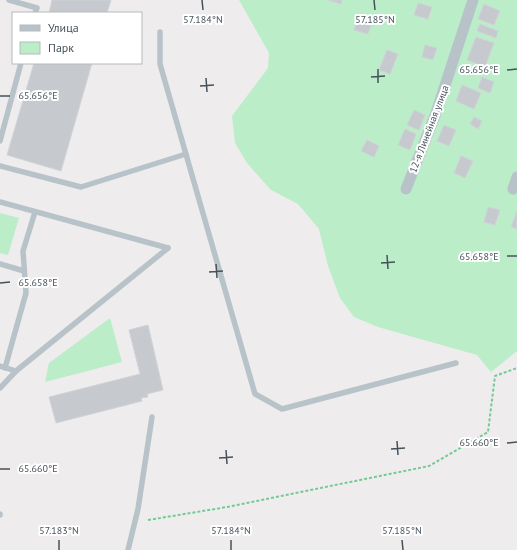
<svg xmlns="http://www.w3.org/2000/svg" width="517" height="550" viewBox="0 0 517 550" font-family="'PT Sans',sans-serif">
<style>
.green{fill:#baedc8}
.building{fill:#c6cacf;stroke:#d0d3d8}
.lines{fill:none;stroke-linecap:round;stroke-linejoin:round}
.path{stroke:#73ca95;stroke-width:2;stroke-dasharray:3 2;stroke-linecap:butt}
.lane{stroke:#b8c3c9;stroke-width:5.5}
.street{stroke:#b8c3c9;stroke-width:11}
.ticks{fill:none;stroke:#455259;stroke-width:1.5}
.labels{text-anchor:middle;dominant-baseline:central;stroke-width:4;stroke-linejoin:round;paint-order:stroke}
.street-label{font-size:10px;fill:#455259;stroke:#fff}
.ticks-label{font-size:10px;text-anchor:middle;fill:#455259;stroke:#fff;stroke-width:4;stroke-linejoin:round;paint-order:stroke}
</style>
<rect width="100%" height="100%" fill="#efeced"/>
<g class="green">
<path d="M239,0H517V351L491,372L477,355L378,327L354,317L340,298L328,266L319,229L298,204L271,190L247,163L235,143L232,116L268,68L269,53Z"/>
<path d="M0,213L19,218L8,255L0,253Z"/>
<path d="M110,318L122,362L45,382L49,363Z"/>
</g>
<g class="building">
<path d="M52,0H111L107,13H49Z"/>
<path d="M328,0H342L341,4Z"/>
<path d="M418,3L432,7L428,19L414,15Z"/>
<path d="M484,4L500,11L494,25L478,19Z"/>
<path d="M358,18L372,22L368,34L354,30Z"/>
<path d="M480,24L498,31L496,38L477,31Z"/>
<path d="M476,37L494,43L485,67L467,60Z"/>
<path d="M425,45L437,48L433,60L422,57Z"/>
<path d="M387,50L398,54L390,74L379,70Z"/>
<path d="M34,63H92L61,171L7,155Z"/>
<path d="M482,77L494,82L490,93L478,88Z"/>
<path d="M462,85L481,93L474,109L456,101Z"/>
<path d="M414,110L425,115L419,130L407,125Z"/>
<path d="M474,117L482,121L478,129L470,124Z"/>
<path d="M444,125L456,130L449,146L437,141Z"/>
<path d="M405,129L416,134L410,150L398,145Z"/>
<path d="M367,140L379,146L374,157L361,151Z"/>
<path d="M461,156L473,161L465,178L454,173Z"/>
<path d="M488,207L500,210L495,225L484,222Z"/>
<path d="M517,211V229L511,227Z"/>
<path d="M148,325L163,390L147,394L148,397L141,398L142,401L56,423L49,397L140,374L129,330Z"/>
</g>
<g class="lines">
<path class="path" d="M148,520L227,507L429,466L488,432L495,376L517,368"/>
<g class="lane">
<path d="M9,0L37,8L35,13"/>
<path d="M160,32V64L255,394L282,409L456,363"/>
<path d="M0,141L21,63"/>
<path d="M0,166L81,187L186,154"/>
<path d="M0,202L168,248"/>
<path d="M0,264L24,271"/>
<path d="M0,366L16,371L0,388"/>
<path d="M5,368L26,293L23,251L35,212"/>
<path d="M16,371L168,248"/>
<path d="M0,514V515"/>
<path d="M128,550L138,509L152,417"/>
</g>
<g class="street">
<path d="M406,189L436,113L473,0"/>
<path d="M513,189L517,177"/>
</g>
</g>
<path class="ticks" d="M202,0L203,10M374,0L375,10M378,69V83M507,70L517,69M371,77L385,76M206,78L207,92M200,86L214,85M0,96H10M387,255L388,269M507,256H517M381,263L395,262M216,264L217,278M209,272L223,271M0,283L10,282M397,441L398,455M507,443L517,442M391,449L405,448M226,450L227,464M219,458L233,457M0,469H10M59,540V550M231,540V550M402,540L403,550"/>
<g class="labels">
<g class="street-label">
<text transform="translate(429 129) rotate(-69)">12-я Линейная улица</text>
</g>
</g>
<g class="ticks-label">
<text x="203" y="23">57.184°N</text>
<text x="375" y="23">57.185°N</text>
<text x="479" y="73">65.656°E</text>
<text x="38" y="99">65.656°E</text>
<text x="479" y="260">65.658°E</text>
<text x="38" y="286">65.658°E</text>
<text x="479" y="446">65.660°E</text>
<text x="38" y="472">65.660°E</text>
<text x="59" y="534">57.183°N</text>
<text x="231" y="534">57.184°N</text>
<text x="402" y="534">57.185°N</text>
</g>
<rect x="12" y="12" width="130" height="52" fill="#ffffff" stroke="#b5babd"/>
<rect x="20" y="25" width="20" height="6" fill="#b8c3c9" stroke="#b5babd"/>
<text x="48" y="32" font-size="12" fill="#455259">Улица</text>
<rect x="20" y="42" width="20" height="12" fill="#baedc8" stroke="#b5babd"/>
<text x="48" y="52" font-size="12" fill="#455259">Парк</text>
</svg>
